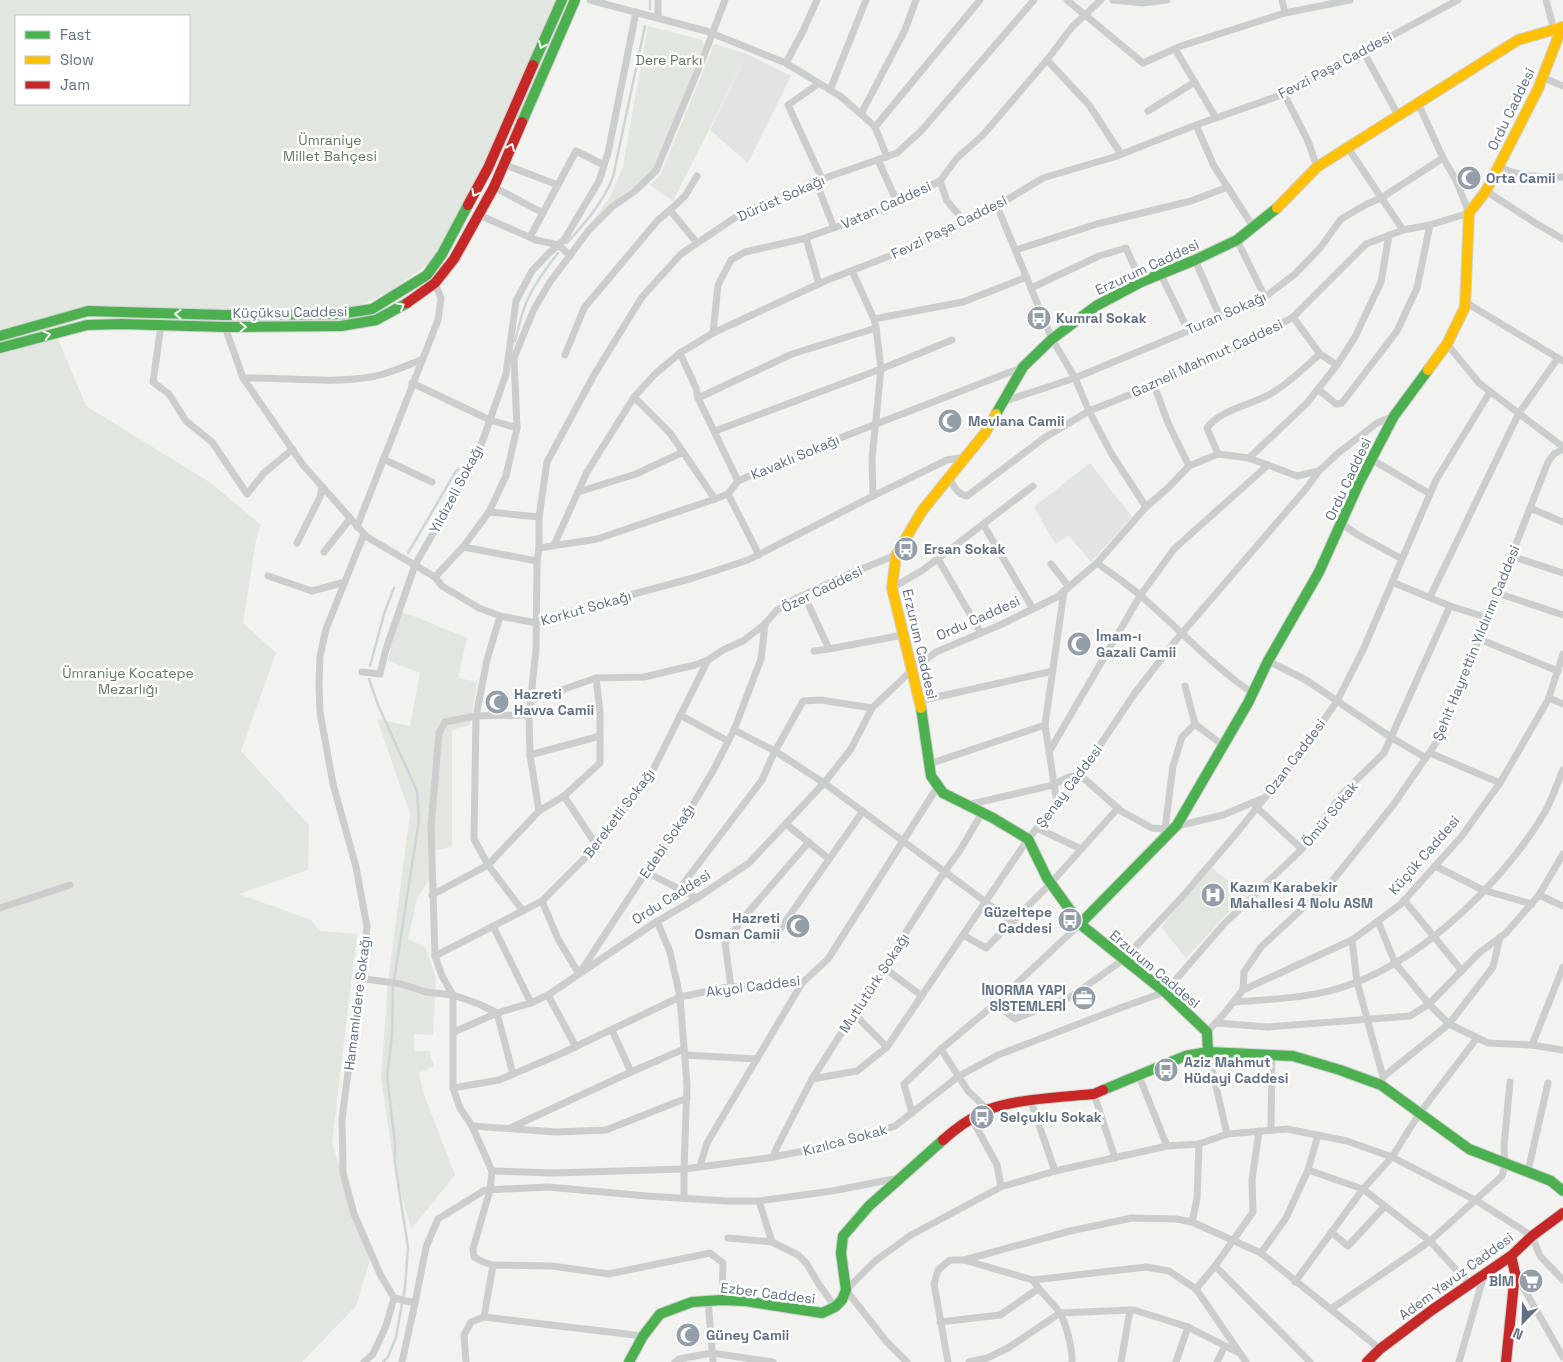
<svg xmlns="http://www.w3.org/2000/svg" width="1563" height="1362" viewBox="0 0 1563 1362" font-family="'Space Grotesk',sans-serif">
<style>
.built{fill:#e2e4e3}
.green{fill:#e1e6de;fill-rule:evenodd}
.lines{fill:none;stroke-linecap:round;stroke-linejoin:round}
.stream{stroke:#ced5d8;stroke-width:2.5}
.fast-casing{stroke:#d0d1d1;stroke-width:12}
.slow-casing{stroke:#d0d1d1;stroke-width:12}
.jam-casing{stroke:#d0d1d1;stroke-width:12}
.street{stroke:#cccdcd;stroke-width:7}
.fast{stroke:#4caf50;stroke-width:10}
.slow{stroke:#ffc107;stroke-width:10}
.jam{stroke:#c62828;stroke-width:10}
.oneway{stroke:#f6fbf6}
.labels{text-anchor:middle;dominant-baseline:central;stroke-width:5;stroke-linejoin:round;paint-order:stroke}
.park-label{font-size:14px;fill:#637960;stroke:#fff}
.street-label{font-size:14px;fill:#617082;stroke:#fff}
.poi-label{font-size:14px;font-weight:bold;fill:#617082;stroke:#fff;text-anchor:start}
</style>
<rect width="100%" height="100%" fill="#f2f3f0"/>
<g class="built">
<path d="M747,54L791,76L748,163L710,130Z"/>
<path d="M1090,463L1132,517L1091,562L1069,536L1055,544L1034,507Z"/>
</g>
<g class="green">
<path d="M0,0H556L488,163L435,259L391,291L345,312L85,306L0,330ZM16,16H189V104H16Z"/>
<path d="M648,26L698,39L702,40L704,46L654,169L647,178L623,194L593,224L591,223L610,198L623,166Z"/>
<path d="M714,44L747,54L673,201L650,185L661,174Z"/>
<path d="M58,339L86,406L211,483L261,525L256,540L243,623L276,653L241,751L309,825L308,870L239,894L311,920L320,931L357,934L332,1143L370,1261L356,1306L302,1362H0V354Z"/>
<path d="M398,612L411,615L467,638L458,678L477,682L470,725L452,730V847L435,850L429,880L417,898L408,939L425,947L436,978L433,1035L414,1034V1051H429L434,1066L419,1073L423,1092L455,1175L411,1229L394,1165L381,1078L388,982L410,814L377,719L410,726L420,673L388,661Z"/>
<path d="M1212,868L1245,895L1186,958L1161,927Z"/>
</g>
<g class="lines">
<g class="stream">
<path d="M650,9V0"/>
<path d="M567,243C585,223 603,203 613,177L645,26"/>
<path d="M515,341C518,333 518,326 521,318C527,294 543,272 558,253"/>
<path d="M408,553L456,471L466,464"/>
<path d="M370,666L384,614L394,588"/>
<path d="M369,679L378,705L417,791L419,820L393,987L392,1035L387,1076L395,1143V1164L408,1247L405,1287L396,1337L388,1357L383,1362"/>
</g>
<defs>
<g id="fast">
<path d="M533,65L562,0"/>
<path d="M522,122L575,0"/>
<path d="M0,336L88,311L224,315L340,314L372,309L427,275L442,254L468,205"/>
<path d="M0,348L87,325L121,324L225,327L341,326L376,320L407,303"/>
<path d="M996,414L1023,367L1052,339L1096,306L1141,282L1195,260L1237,240L1277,208"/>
<path d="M921,708L931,776L943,793L993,818L1028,839L1047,878L1080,924L1165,992L1207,1032L1208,1052"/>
<path d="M1080,924L1177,825L1248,703L1268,661L1319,572L1359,483L1394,416L1428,370"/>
<path d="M1103,1090L1185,1056L1208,1052L1293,1056L1340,1070L1381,1085L1469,1149L1551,1181L1563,1191"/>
<path d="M629,1362L643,1336L660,1314L692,1302L722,1300L745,1301L822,1313L835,1307L842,1300L846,1290L841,1253L843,1236L869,1206L943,1140"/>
</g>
<g id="slow">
<path d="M1277,208L1317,167L1518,40L1563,27"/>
<path d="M1428,370L1447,344L1465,307L1469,213L1486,191L1538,89L1562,27"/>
<path d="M921,708L892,588L896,555L922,511L985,433L996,414"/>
</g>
<g id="jam">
<path d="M468,205L488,168L533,65"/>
<path d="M407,303L435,283L454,259L494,187L522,122"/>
<path d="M943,1140C956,1128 971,1118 987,1110C1015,1099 1063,1097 1094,1094L1103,1090"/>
<path d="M1367,1362L1380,1349L1432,1310L1511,1256L1532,1236L1563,1213"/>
<path d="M1506,1362L1515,1273L1511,1256"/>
</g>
</defs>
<use href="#fast" class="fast-casing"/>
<use href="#slow" class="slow-casing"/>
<use href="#jam" class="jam-casing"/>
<g class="street">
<path d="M590,0L706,31L786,63L840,96L861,114L875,127L887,157"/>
<path d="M1067,0L1143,63L1181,46L1285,13L1350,0"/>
<path d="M1113,0L1142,3L1167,0"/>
<path d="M1282,0L1285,13"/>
<path d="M1546,0L1554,30"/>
<path d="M658,18V0"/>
<path d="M1175,49L1216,118"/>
<path d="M1363,51L1398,115"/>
<path d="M1047,60L1089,105L1121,154"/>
<path d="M786,63L803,31L817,0"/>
<path d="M1544,78L1563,86"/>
<path d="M818,84L788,105L822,179"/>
<path d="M830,90L866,0"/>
<path d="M1284,94L1308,141L1317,167"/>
<path d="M1148,111L1195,82"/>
<path d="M861,114L905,30L916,0"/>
<path d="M1196,125L1214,166L1254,228"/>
<path d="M875,127L980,0"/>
<path d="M1348,148L1403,230"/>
<path d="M878,160L897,202"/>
<path d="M503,164L558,185"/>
<path d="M1499,166C1518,178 1541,176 1563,177"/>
<path d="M940,181L947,201L965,222"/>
<path d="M816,182L834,228"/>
<path d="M494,187L543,213"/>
<path d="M1486,191L1537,224L1563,239"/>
<path d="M997,206L1052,339L1075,378L1089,411L1111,453L1146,507"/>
<path d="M670,210L685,196L697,176"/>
<path d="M479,215L536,240L559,245L570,256"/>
<path d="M530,237L576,151L604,165"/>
<path d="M806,238L819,284"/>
<path d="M1237,240L1265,297"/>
<path d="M1016,250L1097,224L1191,201L1228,187"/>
<path d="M1195,260L1220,317"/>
<path d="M852,271L874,319L876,328L881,369L872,459L873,496"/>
<path d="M1160,273L1188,330"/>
<path d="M1031,288L1099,256L1126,248L1141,282"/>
<path d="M1465,302L1563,361"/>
<path d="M1293,317L1320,354L1337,365"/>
<path d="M874,319L963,302L1027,277"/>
<path d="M161,325L153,382L169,394L186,421L212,442L247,494L264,473L293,449"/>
<path d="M225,327L243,378L303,465L367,537L435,577L442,586L479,608L500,616L536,623L582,608L693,578L748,560L873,496L947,460L965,457"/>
<path d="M713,333L718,285L731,260L745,252L802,239L873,214L940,181L957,158L983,135L1047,60L1072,27L1101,0"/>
<path d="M1447,344L1479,383L1563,447"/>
<path d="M680,353L696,388L698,398L738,481"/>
<path d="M565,355L584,308L658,220L670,210L697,243"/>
<path d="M243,378C285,377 329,384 371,377C389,374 406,366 423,359"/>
<path d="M412,383L490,420L517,428"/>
<path d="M1154,385L1168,423L1189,466"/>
<path d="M1318,389L1336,404L1342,403L1397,331L1417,288L1430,225"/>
<path d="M634,397L670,433L715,499"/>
<path d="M698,398L792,354L876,328"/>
<path d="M1002,402L1075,378L1241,309L1265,297L1295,274L1320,248L1341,219L1367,204L1381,198L1443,158"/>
<path d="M715,431L881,369L952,340"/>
<path d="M1218,454L1207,428C1220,409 1253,405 1272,393C1289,383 1305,367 1320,354"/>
<path d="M1249,458L1307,403L1337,365L1355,337L1381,282L1389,235"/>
<path d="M383,459L432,482"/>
<path d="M1371,459L1430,494"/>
<path d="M949,477C954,487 957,494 967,496L1044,438L1089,411L1154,385L1257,338L1293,317L1366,244L1403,230L1430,225L1469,213L1456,180L1443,158L1418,103"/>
<path d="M578,492L636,474L683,452"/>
<path d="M728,494L759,555"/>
<path d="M1530,508L1563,522"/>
<path d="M489,512L539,517"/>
<path d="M983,524L1033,609"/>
<path d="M1342,524L1358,535L1402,559"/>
<path d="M357,527L438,320L441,298L435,283"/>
<path d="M364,534L326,629L320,656L319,685L320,712L333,784L356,867L367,927L342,1119L343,1173L354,1214L380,1274L394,1298L415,1303"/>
<path d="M297,543L320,497L322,487"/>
<path d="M554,545L587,472L634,397L655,374L680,353L713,333L825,281L892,255L965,222L997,206L1043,178L1114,157L1196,125L1284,94L1458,0"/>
<path d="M463,547L537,561"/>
<path d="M539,548L597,539L715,499L728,494L738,481L809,450L1023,367"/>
<path d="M324,552L350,519"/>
<path d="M1511,556L1563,573"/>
<path d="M938,559L981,633"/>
<path d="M1097,563C1115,576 1133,588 1149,603C1184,634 1215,668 1254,694"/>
<path d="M1051,564L1069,587"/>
<path d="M268,576L312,591L345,582"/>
<path d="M435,577L463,547L489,512L506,476L517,428L514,358L534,309L550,282L589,230L612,207L635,191L656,171L703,58L725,0"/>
<path d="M1392,582L1450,606L1488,618"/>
<path d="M892,588L923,570L1033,486"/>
<path d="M1497,593L1563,615"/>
<path d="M804,595L829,649L903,635"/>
<path d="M1430,597L1519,413L1558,358"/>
<path d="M500,616L487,660L476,716L474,839L488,865L523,911"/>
<path d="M1479,639L1558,671"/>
<path d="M814,651L829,649"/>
<path d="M1268,661L1306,680L1392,738L1426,758"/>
<path d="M362,672L380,674L386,649L415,565L477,456L490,420L506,374L516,301L532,271L549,253L564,240L599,181L608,153L636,12"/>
<path d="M1185,686L1195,724"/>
<path d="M1549,698L1563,704"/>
<path d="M530,701L596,678L644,677L695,665L708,660L723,650L743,641L765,624L776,611L795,599L849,574L896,555"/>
<path d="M919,701L1053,671"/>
<path d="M680,715L728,741"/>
<path d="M734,730L775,751L824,783L1013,922"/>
<path d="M1049,752L1140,596L1174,549L1268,465"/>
<path d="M1430,753L1500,783"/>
<path d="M530,755L600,736"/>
<path d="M929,764L1045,725"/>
<path d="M564,796L597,846"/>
<path d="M1057,803L1045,725L1064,591"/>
<path d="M967,805L1053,785L1069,777L1080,775L1121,811L1152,828L1165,829L1223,815L1261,799"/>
<path d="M1256,807L1302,849"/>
<path d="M539,811L530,755L529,715L536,650L537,561L539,548V517L547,462L594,375L642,297L681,254L739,215L822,179L897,153L921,131L1034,0"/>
<path d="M786,824L829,859"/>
<path d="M1037,828L1081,849"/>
<path d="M1165,829L1173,766L1182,737L1195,724L1224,746"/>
<path d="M1435,866L1483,890L1532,904"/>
<path d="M646,872L697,898"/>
<path d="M680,888L762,780L773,755L803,701L821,700L872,708"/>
<path d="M432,895L488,865L539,811L564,796L600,763V712L596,678"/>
<path d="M1539,895L1563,906"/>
<path d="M1404,900L1462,971"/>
<path d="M542,901L558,939L579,974L646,872L685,818L714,769L734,730L761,659L765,624"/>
<path d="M0,908L70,885"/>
<path d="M657,921L670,952L680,997L687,1085L684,1169V1198"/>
<path d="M1378,921L1395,963L1429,1004L1449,1024L1488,1043L1532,1045L1563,1050"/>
<path d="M493,926L531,1003"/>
<path d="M963,935L986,948L1051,883L1118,808"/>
<path d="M773,939L863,811"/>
<path d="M1352,940L1357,982L1383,1077"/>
<path d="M435,956L542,901L597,846L651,774L708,660"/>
<path d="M883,967L922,996"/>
<path d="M359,978L401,984L426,992L453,995L479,1004L497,1013L513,1074"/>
<path d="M731,987L725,943L746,915L809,842"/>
<path d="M1243,990L1244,972L1261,947L1333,880L1394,804L1438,740L1479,639L1548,462L1554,454L1563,449"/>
<path d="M548,995L576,1047"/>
<path d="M1234,1002C1276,999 1318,998 1357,982C1430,953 1505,879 1545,812C1552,799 1557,784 1563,770"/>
<path d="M995,1004L1015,1019L1072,996L1123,960L1183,896L1235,835L1303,750L1337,701L1363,650L1436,480L1490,392"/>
<path d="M854,1014L887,1047"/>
<path d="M1216,1023L1268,1027L1410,1016L1429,1004L1479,953L1506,933L1539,895L1563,854"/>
<path d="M612,1030L631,1072"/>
<path d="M454,1032L497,1013L531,1003L548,995L653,924L697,898L749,863L824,783L851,749L872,708L912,670L936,652L1000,625L1057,597L1097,563L1146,507L1168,488L1189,466L1218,454L1249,458L1297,476L1319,471L1337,454L1377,423L1394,416"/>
<path d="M1207,1032L1223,1015L1243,990L1352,940L1401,904L1461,837L1500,783L1548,700L1563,654"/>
<path d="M1532,1045L1563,967"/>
<path d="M1208,1052L1227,1134"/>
<path d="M685,1055L757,1059"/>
<path d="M1139,1076L1167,1146"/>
<path d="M812,1079L857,1071L887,1047L1028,839L1080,775L1135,693L1176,640L1305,490L1319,471"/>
<path d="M1381,1085L1383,1077L1449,1024L1493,967L1500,937"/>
<path d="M453,1088L499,1080L558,1055L680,997L728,987L802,983L828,959L938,786"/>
<path d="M1094,1094L1115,1158"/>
<path d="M1031,1102L1055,1171"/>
<path d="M988,1110L968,1091L941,1049L995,1004L1080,924"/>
<path d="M912,1113L904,1084L941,1049"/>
<path d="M972,1119L997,1165L1001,1187"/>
<path d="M472,1126L556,1132L606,1130L687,1098"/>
<path d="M510,1128L631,1072L684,1049"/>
<path d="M1271,1130L1272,1055"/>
<path d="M1318,1135L1308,1170L1363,1189L1430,1241L1469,1284"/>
<path d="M773,1157L777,1147L812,1079L945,871L959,852L982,813"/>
<path d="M700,1166L707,1143L802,983"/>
<path d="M492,1171L553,1173L684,1169L768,1158L834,1145L895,1126L959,1076L998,1055L1120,1008L1165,992L1224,924L1302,849L1342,794L1384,753L1450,606"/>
<path d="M1528,1171L1548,1083"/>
<path d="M759,1201L772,1242L798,1255L807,1264L818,1283L835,1307"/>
<path d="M1192,1222L1197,1199L1199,1144"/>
<path d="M1331,1232L1348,1246L1385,1206"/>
<path d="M728,1238L772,1242"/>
<path d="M1261,1253L1286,1218L1308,1170"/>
<path d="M964,1260L1033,1280C1040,1293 1052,1301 1060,1313C1066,1324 1073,1350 1072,1362"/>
<path d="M493,1265L483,1262L474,1257L473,1249L490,1190L492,1171L472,1126L460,1108L453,1088V995L442,976L435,956L431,827L439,733L445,722L476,716L529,715"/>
<path d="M1215,1266L1310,1362"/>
<path d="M1515,1273L1563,1357"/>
<path d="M1033,1280L1146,1267L1169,1271L1196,1289L1246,1362"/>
<path d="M1295,1282L1363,1189L1392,1157L1419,1114L1477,1038"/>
<path d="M1196,1289L1215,1266L1253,1212L1252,1180L1259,1131"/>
<path d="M708,1300L713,1362"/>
<path d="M1331,1309L1430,1241L1502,1176L1505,1164L1504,1146L1510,1082"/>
<path d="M940,1322L1000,1315L1038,1289"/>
<path d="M643,1336L484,1317L493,1265L552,1266L609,1274L710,1253L723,1263L722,1300"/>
<path d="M364,1362L373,1354L386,1326L394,1298"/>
<path d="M402,1362L415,1303L426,1247L438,1219L485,1190L548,1187L647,1196L726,1201H759L832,1191L899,1178"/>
<path d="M466,1362L464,1335L471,1322L484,1317"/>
<path d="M675,1362L679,1359L712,1353L773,1362"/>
<path d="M907,1362L886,1341L846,1290L875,1261L911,1235L1001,1187L1055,1171L1167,1146L1199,1144L1227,1134L1287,1129L1347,1141L1392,1157L1477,1201L1532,1236L1540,1256L1563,1280"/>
<path d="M948,1362L934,1284L938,1270L950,1260H964L1070,1231L1132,1218L1176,1219L1192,1222L1261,1253L1380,1349"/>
<path d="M969,1362L987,1358L1008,1348L1060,1313L1130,1310H1134L1188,1327L1239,1353"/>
<path d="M1121,1362L1130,1310"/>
<path d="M1176,1362L1188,1327"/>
<path d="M1217,1362L1225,1346"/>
<path d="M1459,1362L1484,1275"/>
</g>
<use href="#fast" class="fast"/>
<use href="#slow" class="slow"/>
<use href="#jam" class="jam"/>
</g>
<defs><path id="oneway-chevron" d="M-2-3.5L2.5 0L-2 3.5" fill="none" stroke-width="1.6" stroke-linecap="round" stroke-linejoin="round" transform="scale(1.25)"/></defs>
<g class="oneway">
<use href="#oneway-chevron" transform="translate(542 45) rotate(114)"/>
<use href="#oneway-chevron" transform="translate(511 147) rotate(-66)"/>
<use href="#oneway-chevron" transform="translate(475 193) rotate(118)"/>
<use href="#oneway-chevron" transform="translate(401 306) rotate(-31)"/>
<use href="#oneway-chevron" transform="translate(178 314) rotate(-178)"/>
<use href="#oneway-chevron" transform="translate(243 327) rotate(-1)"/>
<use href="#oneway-chevron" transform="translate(47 335) rotate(-15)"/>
</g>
<defs>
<symbol id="mosque-disc" viewBox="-11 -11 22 22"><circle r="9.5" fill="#949ea8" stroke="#fff"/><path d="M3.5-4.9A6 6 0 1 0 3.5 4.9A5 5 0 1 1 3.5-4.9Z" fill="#fff"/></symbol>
<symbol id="bus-disc" viewBox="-11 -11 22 22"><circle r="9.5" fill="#949ea8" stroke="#fff"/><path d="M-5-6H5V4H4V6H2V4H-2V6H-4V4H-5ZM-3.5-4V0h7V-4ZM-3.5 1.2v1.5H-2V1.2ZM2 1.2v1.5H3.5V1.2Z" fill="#fff"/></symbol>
<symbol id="hospital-disc" viewBox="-11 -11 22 22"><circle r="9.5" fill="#949ea8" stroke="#fff"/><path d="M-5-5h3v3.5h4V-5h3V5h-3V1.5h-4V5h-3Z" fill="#fff"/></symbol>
<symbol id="office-disc" viewBox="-11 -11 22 22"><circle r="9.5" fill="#949ea8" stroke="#fff"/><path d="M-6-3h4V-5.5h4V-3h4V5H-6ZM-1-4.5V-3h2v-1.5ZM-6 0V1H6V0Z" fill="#fff"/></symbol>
<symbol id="supermarket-disc" viewBox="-11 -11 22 22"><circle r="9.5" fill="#949ea8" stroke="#fff"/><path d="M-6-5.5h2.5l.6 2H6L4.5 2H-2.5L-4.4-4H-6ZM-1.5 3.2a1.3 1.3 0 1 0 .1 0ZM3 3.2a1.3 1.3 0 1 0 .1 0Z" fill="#fff"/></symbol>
</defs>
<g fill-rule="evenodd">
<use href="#mosque-disc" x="1455" y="164" width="28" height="28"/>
<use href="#bus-disc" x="1025" y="304" width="28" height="28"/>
<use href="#mosque-disc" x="936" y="407" width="28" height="28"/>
<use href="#bus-disc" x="892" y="535" width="28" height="28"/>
<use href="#mosque-disc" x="1065" y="630" width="28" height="28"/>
<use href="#mosque-disc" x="483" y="688" width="28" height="28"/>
<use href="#hospital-disc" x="1199" y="881" width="28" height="28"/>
<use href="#bus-disc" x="1056" y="906" width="28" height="28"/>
<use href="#mosque-disc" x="784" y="912" width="28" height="28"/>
<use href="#office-disc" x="1070" y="984" width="28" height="28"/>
<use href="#bus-disc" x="1152" y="1056" width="28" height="28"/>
<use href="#bus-disc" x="968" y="1103" width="28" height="28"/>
<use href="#supermarket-disc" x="1517" y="1267" width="28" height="28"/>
<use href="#mosque-disc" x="674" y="1321" width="28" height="28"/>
</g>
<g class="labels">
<g class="park-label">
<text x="669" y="60">Dere Parkı</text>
<text x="330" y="140">Ümraniye<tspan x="330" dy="16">Millet Bahçesi</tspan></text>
<text x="128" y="673">Ümraniye Kocatepe<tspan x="128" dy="16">Mezarlığı</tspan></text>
</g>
<g class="street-label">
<text transform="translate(1335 65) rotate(-28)">Fevzi Paşa Caddesi</text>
<text transform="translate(1511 109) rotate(-64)">Ordu Caddesi</text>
<text transform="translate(781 198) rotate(-24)">Dürüst Sokağı</text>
<text transform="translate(886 205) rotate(-24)">Vatan Caddesi</text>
<text transform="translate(949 227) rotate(-26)">Fevzi Paşa Caddesi</text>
<text transform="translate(1147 267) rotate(-25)">Erzurum Caddesi</text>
<text transform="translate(290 312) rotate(-1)">Küçüksu Caddesi</text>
<text transform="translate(1226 313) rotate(-24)">Turan Sokağı</text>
<text transform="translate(1207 358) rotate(-25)">Gazneli Mahmut Caddesi</text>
<text transform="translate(795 457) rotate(-23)">Kavaklı Sokağı</text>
<text transform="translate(1348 479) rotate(-65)">Ordu Caddesi</text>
<text transform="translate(456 489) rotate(-62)">Yıldızeli Sokağı</text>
<text transform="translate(822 589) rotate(-26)">Özer Caddesi</text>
<text transform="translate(586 608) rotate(-16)">Korkut Sokağı</text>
<text transform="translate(978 618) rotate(-24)">Ordu Caddesi</text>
<text transform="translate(1476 643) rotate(-68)">Şehit Hayrettin Yıldırım Caddesi</text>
<text transform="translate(920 644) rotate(77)">Erzurum Caddesi</text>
<text transform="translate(1295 757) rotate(-53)">Ozan Caddesi</text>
<text transform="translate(1069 786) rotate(-53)">Şenay Caddesi</text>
<text transform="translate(619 813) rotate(-53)">Bereketli Sokağı</text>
<text transform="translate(1330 814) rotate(-51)">Ömür Sokak</text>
<text transform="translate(667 841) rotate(-56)">Edebi Sokağı</text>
<text transform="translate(1424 855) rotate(-49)">Küçük Caddesi</text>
<text transform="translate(671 897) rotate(-32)">Ordu Caddesi</text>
<text transform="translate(1155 969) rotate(40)">Erzurum Caddesi</text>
<text transform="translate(874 983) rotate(-57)">Mutlutürk Sokağı</text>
<text transform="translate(753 986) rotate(-7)">Akyol Caddesi</text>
<text transform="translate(357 1003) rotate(-83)">Hamamlıdere Sokağı</text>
<text transform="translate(845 1140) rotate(-15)">Kızılca Sokak</text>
<text transform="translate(1456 1276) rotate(-36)">Adem Yavuz Caddesi</text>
<text transform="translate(768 1293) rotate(7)">Ezber Caddesi</text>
</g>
<g class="poi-label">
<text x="1486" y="178">Orta Camii</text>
<text x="1056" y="318">Kumral Sokak</text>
<text x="968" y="421">Mevlana Camii</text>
<text x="924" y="549">Ersan Sokak</text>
<text x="1096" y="636">İmam-ı<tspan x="1096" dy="16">Gazali Camii</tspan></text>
<text x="514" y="694">Hazreti<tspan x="514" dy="16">Havva Camii</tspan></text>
<text x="1230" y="887">Kazım Karabekir<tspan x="1230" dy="16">Mahallesi 4 Nolu ASM</tspan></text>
<text x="1052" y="912" text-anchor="end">Güzeltepe<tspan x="1052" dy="16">Caddesi</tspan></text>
<text x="780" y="918" text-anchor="end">Hazreti<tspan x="780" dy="16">Osman Camii</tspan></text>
<text x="1066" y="990" text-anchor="end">İNORMA YAPI<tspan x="1066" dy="16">SİSTEMLERİ</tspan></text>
<text x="1184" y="1062">Aziz Mahmut<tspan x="1184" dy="16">Hüdayi Caddesi</tspan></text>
<text x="1000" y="1117">Selçuklu Sokak</text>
<text x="1514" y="1281" text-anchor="end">BİM</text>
<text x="706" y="1335">Güney Camii</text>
</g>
</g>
<rect x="15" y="15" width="175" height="90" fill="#ffffff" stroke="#c0c6cd"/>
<rect x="25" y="31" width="25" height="8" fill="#4caf50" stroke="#c0c6cd"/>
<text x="60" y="40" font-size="15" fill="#617082">Fast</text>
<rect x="25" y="56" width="25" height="8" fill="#ffc107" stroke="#c0c6cd"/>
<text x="60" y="65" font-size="15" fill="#617082">Slow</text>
<rect x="25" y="81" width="25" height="8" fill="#c62828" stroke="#c0c6cd"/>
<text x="60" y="90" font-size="15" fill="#617082">Jam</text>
<g transform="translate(1523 1322) rotate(203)" stroke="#ffffff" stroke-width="4" paint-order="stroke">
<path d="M0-4L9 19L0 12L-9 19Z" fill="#617082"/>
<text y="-8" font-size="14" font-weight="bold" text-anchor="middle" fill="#617082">N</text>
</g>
</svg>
